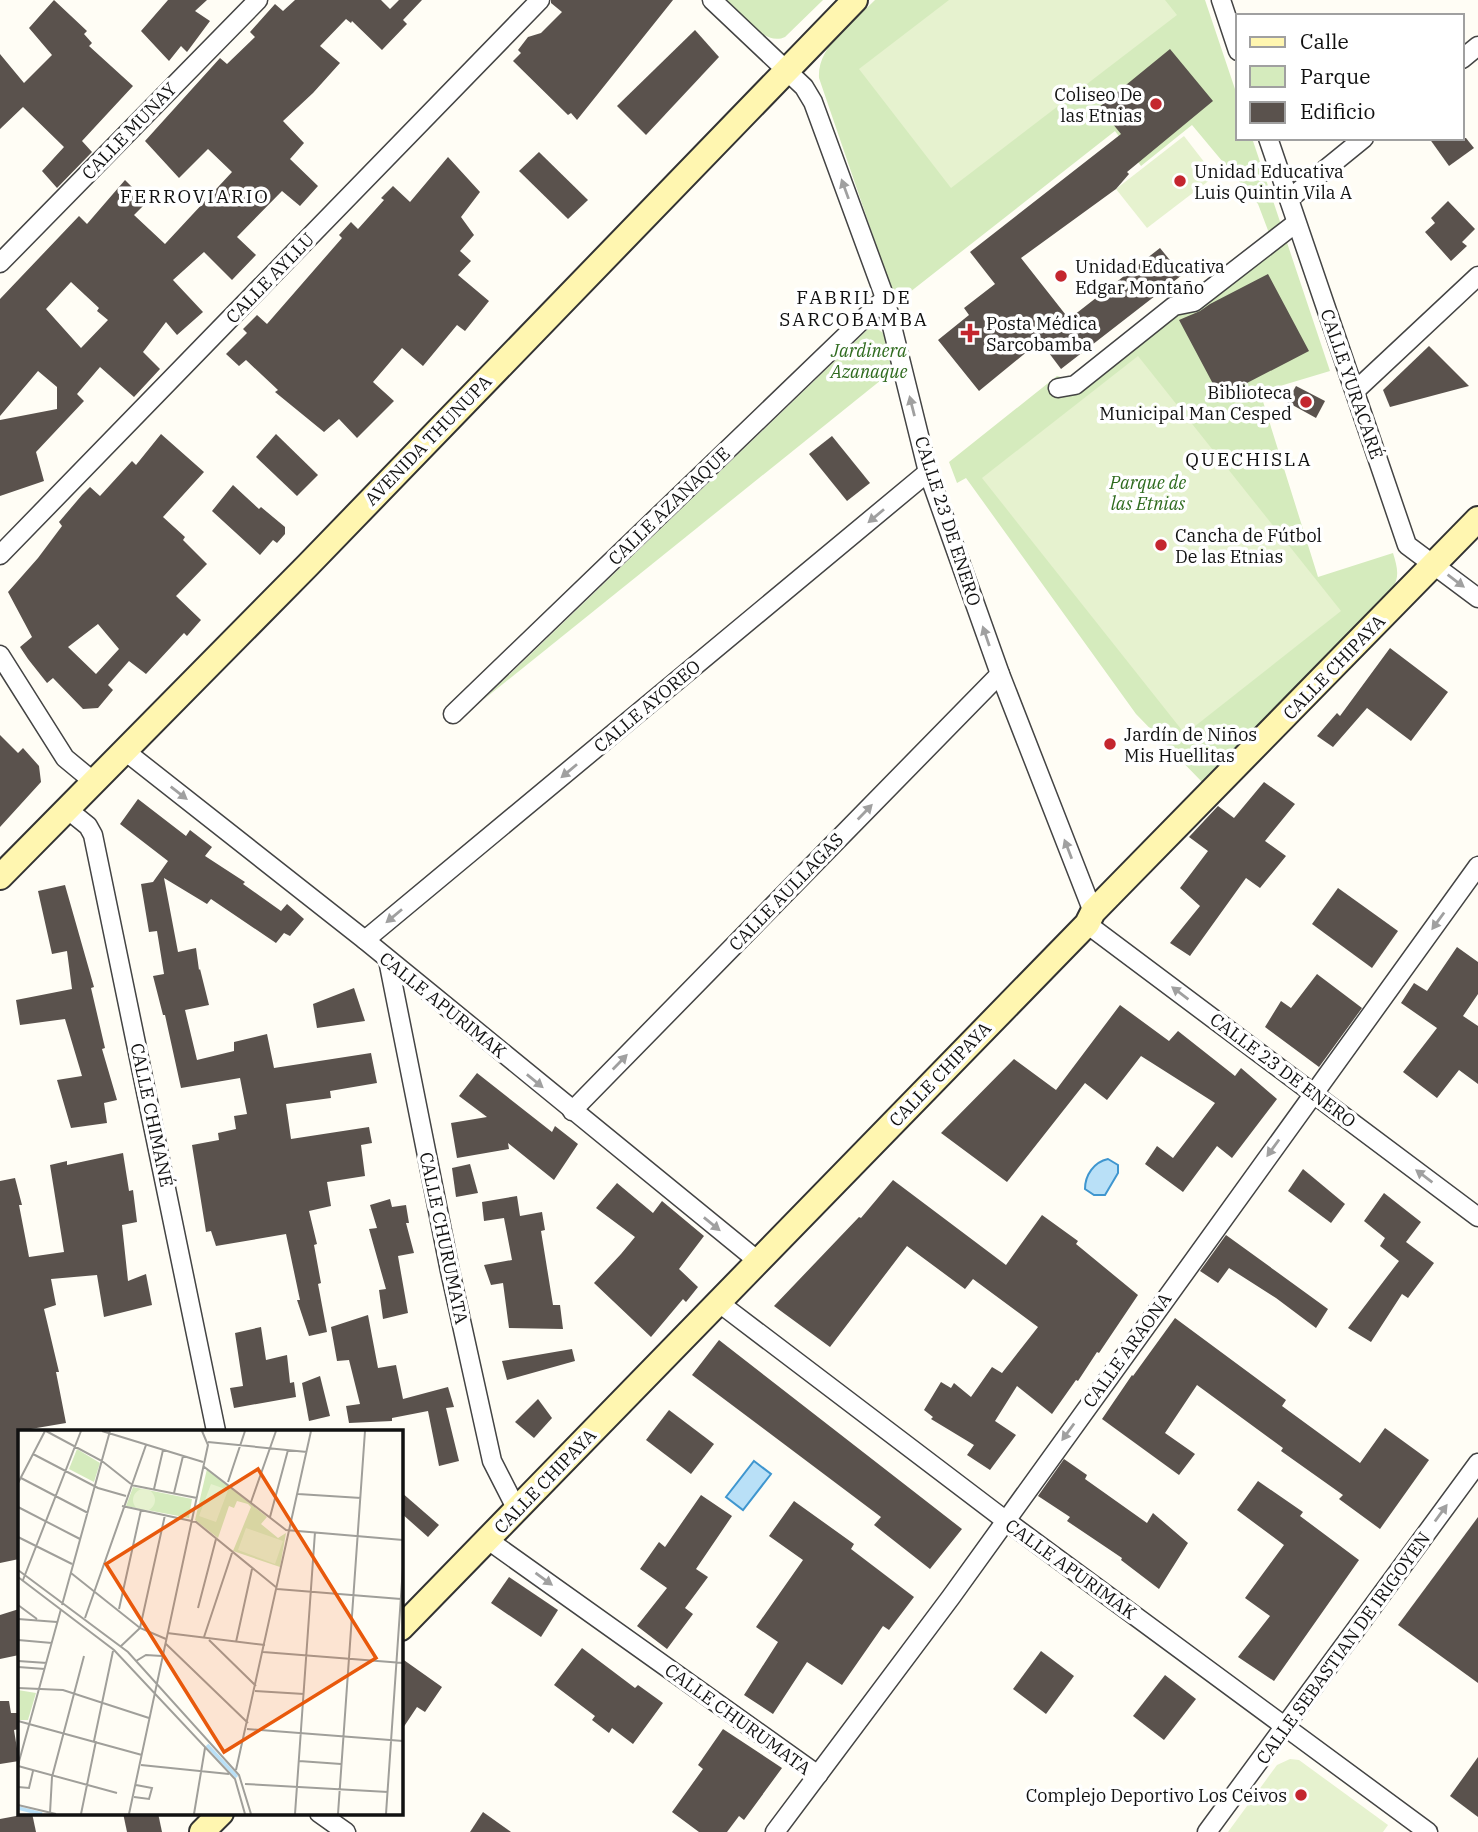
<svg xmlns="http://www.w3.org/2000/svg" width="1478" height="1832" viewBox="0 0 1478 1832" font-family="'IBM Plex Serif',serif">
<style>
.green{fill:#d5ebbd}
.pitch{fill:#e6f2cf}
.water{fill:#b9e0f7;stroke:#3f96cf;stroke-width:2}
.building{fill:#5a524d;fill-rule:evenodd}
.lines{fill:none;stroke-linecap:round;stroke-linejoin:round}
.street-casing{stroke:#444;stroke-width:21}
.secondary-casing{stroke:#333;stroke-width:28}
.street{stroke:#fff;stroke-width:18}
.secondary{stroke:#fff6b0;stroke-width:24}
.oneway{fill:#a0a0a0}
.poi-dot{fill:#c4262e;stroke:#fff;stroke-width:2.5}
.labels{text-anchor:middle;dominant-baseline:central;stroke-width:7;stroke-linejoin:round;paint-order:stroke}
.poi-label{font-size:18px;fill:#111;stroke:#fff;text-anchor:start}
.street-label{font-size:18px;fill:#111;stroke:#fff}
.park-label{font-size:18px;font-style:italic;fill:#2f6b1f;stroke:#fff}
.neighbourhood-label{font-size:19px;letter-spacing:2px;fill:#111;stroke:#fff}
.inset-river{fill:none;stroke:#b9e0f7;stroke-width:3.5}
.inset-road{fill:none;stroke:#a09f9a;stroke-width:2}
.view{fill:#e8590c;fill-opacity:0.15;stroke:#e8590c;stroke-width:3.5}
.inset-edge{fill:none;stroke:#111;stroke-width:3.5}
</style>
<rect width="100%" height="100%" fill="#fffdf5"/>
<g class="green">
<path d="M727,0H823L785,37C764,47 741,13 727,0Z"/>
<path d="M875,0H1205L1238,98V138H1252L1330,371L1260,392L1318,577L1393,553C1397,566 1400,576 1393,588L1203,783L1136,714L966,478L957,483L949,462L1057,376L1071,379L1173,297L1189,296L1269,233L1258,204L1192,125L1141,166L1115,131L896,303L819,78C817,45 855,21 875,0Z"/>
<path d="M875,327L883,333L896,368L483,700L868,329Z"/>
</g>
<g class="pitch">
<path d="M949,0H1165L1177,15L951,188L859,69Z"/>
<path d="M1184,136L1215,176L1147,228L1116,189Z"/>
<path d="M1138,356L1341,611L1185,734L982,478Z"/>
<path d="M1290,1759L1299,1760L1388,1825L1383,1832H1228L1277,1765Z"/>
</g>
<g class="water">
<path d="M1108,1159L1118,1165V1173L1105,1195H1094L1085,1189C1085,1175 1094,1162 1108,1159Z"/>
<path d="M754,1461L771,1474L743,1510L726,1497Z"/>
</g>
<g class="building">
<path d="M54,0L87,31L84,34L92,43L89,46L133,86L82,141L92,152L57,188L42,171L64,147L23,107L0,129V54L24,83L52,55L29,28Z"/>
<path d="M168,0H207L195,11L210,21L187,52L181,46L169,61L141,31Z"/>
<path d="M295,0H381L390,9L399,0H422L403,20L407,24L382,50L352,21L351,23L346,19L320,46L340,63L313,93L283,121L304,143L290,159L318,186L300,206L282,191L237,237L256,255L232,280L204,252L173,280L203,312L177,335L166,322L143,352L160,369L134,397L100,367L77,394L84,401L36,452L44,481L0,496V420L57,409V387L38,371L0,416V299L79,216L87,224L125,180L147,202L134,215L165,244L232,172L208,149L179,178L145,141L220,58L227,64L255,37L250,32L275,4L283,11ZM71,282L99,308L97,311L108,320L81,348L46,309Z"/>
<path d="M551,0H673L577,120L571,113L568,115L513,61L521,53L518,50L528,37L541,33L562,12L551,3Z"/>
<path d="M695,30L719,57L646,135L617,106Z"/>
<path d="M1170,49L1213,101L1127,172L1129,174L1116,189L1021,258L1069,319L1160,248L1182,275L1061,369L1040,341L979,391L938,340L969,315L964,308L995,284L970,252L1121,134L1099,107Z"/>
<path d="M1429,138H1466L1474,148L1449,166Z"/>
<path d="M539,152L588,200L568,219L519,171Z"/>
<path d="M448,157L480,192L461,217L474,235L460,251L471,261L458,275L489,301L465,331L457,325L423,366L402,348L373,382L394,401L357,438L339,419L324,432L275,392L278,390L246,360L239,366L226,354L247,333L243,329L257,315L267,324L342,238L339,235L351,222L358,229L384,200L381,198L393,186L410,202Z"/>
<path d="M1448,201L1475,229L1462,242L1467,246L1451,261L1425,232L1435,223L1431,218Z"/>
<path d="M1268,274L1309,351L1220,397L1179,320L1200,311L1210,304Z"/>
<path d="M1429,346L1469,386L1390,407L1383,390Z"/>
<path d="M1296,386L1325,401L1316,418L1287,402Z"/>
<path d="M161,434L204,472L163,517L185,537L183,540L207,564L176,596L201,620L187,636L184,633L146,674L129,661L108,685L113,690L98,708L83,709L53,678L47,683L28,659L20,647L32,637L8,592L38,558L62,526L59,522L82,495L90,487L100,496L132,461L136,465ZM98,624L119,649L96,674L68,647Z"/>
<path d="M276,434L318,475L297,496L256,457Z"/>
<path d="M832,436L870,483L847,501L809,454Z"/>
<path d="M233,485L259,509L261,507L285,527V534L277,543L273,540L260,555L212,511Z"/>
<path d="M1390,648L1448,692L1411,741L1367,708L1333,747L1317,736L1337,713L1340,716Z"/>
<path d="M0,735L18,753L23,748L39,766L41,782L0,827Z"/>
<path d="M1264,782L1295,804L1265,841L1286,856L1260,888L1246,878L1190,956L1170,943L1200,906L1180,888L1208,851L1189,837L1218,806L1234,818Z"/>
<path d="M138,799L186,836L190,830L212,847L205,856L245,882L243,884L281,911L287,904L304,919L290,936L284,933L276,943L211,899L207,904L164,878L178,952L196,948L199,970L200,969L209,1005L185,1010L197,1060L234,1051V1042L267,1034L274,1068L371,1053L377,1083L330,1091L331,1098L286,1104L291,1139L369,1127L372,1143L361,1145L365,1176L327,1182L331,1206L309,1211L317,1244L314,1245L321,1283L318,1284L327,1332L309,1336L297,1300H300L286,1234L216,1246L211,1231L206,1232L192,1145L219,1140L218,1133L236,1129L234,1116L247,1114L240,1078L181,1088L165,1015H163L153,976L164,974L157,931L149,932L141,884L153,882L168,861L120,824Z"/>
<path d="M65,885L94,987L91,988L105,1048L102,1049L117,1100L104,1103L107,1123L71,1128L57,1080L82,1076L65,1019L20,1025L16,1000L72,989L67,951L52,954L38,891Z"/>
<path d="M1338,888L1398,931L1372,968L1312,924Z"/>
<path d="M1457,947L1478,962V994L1463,1016L1478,1026V1084L1459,1070L1437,1098L1403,1072L1437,1028L1401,1003L1414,983L1427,991Z"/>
<path d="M1317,974L1362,1008L1319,1067L1265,1027L1281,1001L1291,1008Z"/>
<path d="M354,988L365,1021L317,1028L313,1004Z"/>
<path d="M1120,1005L1169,1041L1178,1031L1235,1076L1241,1068L1277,1099L1232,1158L1217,1146L1183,1192L1145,1164L1157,1146L1173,1158L1215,1103L1141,1056L1107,1100L1085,1083L1007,1182L941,1133L1014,1059L1056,1090Z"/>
<path d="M477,1073L552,1132L555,1126L578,1144L554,1180L508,1143L509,1149L457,1158L451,1123L487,1117L459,1096Z"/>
<path d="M123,1153L129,1191L133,1190L137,1222L122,1225L128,1281L146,1274L152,1305L104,1317L97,1275L51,1279L56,1305L44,1309L59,1372H56L66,1423L19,1431V1559L0,1563V1181L15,1178L22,1205H19L29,1257L64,1252L50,1165L67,1161V1165Z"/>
<path d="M470,1164L478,1193L456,1197L452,1168Z"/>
<path d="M1303,1169L1345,1204L1331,1223L1288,1191Z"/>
<path d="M893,1180L1006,1265L1042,1215L1078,1241L1076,1244L1138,1295L1099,1353L1097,1352L1078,1381L1076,1380L1052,1414L1017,1386L995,1421L1016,1435L990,1470L967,1455L974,1445L931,1419L933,1417L924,1410L941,1382L951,1388L954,1383L971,1397L992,1367L1002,1373L1038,1327L973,1279L965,1289L907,1246L830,1347L774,1306L859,1217L861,1218Z"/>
<path d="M617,1183L653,1213L662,1201L704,1236L679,1269L698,1287L686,1302L683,1299L651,1337L594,1283L621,1254L635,1237L596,1208Z"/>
<path d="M1384,1193L1421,1222L1406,1242L1434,1263L1408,1298L1402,1294L1371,1342L1348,1328L1399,1261L1380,1246L1385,1238L1364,1221Z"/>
<path d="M517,1196L520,1216L542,1212L545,1230L541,1231L553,1305H560L563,1329L509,1328L503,1283L491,1285L484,1265L512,1260L504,1218L484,1221L482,1202Z"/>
<path d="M390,1199L392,1207L406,1205L409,1223H406L414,1253L398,1256L408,1313L383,1319L379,1290L386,1289L369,1229L377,1228L370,1205Z"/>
<path d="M1226,1235L1328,1309L1316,1328L1276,1298L1229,1268L1218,1283L1200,1271Z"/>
<path d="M368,1315L378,1368L396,1365L403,1399L448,1387L454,1407L446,1408L459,1461L439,1466L428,1411L392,1418V1421L349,1423L346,1406L360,1404L349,1360L337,1361L331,1327Z"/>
<path d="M1175,1318L1286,1400L1282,1406L1360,1463L1385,1428L1429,1460L1380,1529L1339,1499L1343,1495L1281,1451L1283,1448L1197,1385L1165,1433L1195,1454L1179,1475L1102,1419L1132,1375L1133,1376Z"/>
<path d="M261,1327L266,1360L287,1355L290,1383L294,1382L296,1397L234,1408L230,1388L243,1386L235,1333Z"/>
<path d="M719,1340L962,1529L930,1569L874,1525L881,1517L692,1375Z"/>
<path d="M572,1349L575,1361L507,1380L502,1361Z"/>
<path d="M320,1376L330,1416L309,1421L302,1383Z"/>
<path d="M538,1399L552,1418L534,1438L515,1422Z"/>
<path d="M669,1410L714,1444L691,1474L646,1440Z"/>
<path d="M1064,1459L1087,1475L1085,1479L1147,1523L1153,1513L1188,1543L1159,1589L1121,1560L1122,1558L1067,1521L1070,1517L1038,1496Z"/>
<path d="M1258,1481L1303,1512L1300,1516L1359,1560L1274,1681L1238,1657L1270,1616L1245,1598L1284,1545L1237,1510Z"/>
<path d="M401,1492L439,1525L428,1537L401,1513Z"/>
<path d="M701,1495L732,1516L696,1569L708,1577L685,1608L693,1614L667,1649L637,1626L667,1588L640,1569L659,1542L665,1547Z"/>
<path d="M794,1501L854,1544L851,1549L914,1597L889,1630L883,1626L842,1685L807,1662L773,1714L744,1695L778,1642L756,1627L803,1560L769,1536Z"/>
<path d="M1478,1517V1683L1398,1625Z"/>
<path d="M509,1577L558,1610L541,1637L491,1603Z"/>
<path d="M19,1609V1655L0,1659V1615Z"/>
<path d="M582,1648L635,1688L638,1685L663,1703L633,1744L612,1728L609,1733L592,1720L595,1716L554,1685Z"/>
<path d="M1041,1651L1074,1676L1046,1714L1013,1689Z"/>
<path d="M401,1658L442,1687L425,1712L417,1707L401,1731Z"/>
<path d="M1165,1675L1196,1699L1164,1740L1133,1716Z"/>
<path d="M0,1701H9L11,1713H17L19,1726V1729L14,1730L19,1761L0,1764Z"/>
<path d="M723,1729L782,1768L744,1820L739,1816L727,1832H699L672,1812L703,1769L698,1765Z"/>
<path d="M1478,1757V1817L1450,1796Z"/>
<path d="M483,1812L511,1832H470Z"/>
<path d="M32,1813L36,1832H0V1819Z"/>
<path d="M123,1813H158L162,1832H127Z"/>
</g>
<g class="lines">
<defs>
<g id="street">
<path d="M712,0L804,87L813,102L885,298L928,472L1000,674L1093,912"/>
<path d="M1221,0L1238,51"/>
<path d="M1462,59L1478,46"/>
<path d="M1268,138L1407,545L1478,598"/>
<path d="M1289,199L1364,138"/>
<path d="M0,263L258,0"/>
<path d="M1058,388L1075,385L1174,306L1194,302L1296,223"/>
<path d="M1355,391L1478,276"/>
<path d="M0,555L540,0"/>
<path d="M0,655L65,758L94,782"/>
<path d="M453,714L885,298"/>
<path d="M125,751L365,940L758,1261"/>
<path d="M67,809L88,826L93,835L216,1431"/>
<path d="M1087,924L1478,1217"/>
<path d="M365,940L928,472"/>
<path d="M388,960L450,1271L492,1461L517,1510"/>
<path d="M572,1111L1000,674"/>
<path d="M718,1302L1005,1520L1428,1832"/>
<path d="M488,1540L818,1775"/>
<path d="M319,1813L346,1832"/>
<path d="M775,1832L951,1597L1478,866"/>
<path d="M1207,1832L1478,1463"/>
</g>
<g id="secondary">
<path d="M0,877L308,565L855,0"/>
<path d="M401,1628L1087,924L1093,912L1478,519"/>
<path d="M202,1832L221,1813"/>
</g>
</defs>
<use href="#street" class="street-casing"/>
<use href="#secondary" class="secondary-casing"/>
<use href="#street" class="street"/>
<use href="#secondary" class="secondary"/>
</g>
<defs><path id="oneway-solid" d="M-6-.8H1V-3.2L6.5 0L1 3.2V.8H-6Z" transform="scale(1.75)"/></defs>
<g class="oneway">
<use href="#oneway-solid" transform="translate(845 189) rotate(-110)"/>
<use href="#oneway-solid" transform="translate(912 406) rotate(-104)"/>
<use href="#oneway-solid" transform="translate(876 516) rotate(140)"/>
<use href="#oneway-solid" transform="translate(1456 581) rotate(37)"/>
<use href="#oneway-solid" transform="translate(986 636) rotate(-109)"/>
<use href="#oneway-solid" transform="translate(569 771) rotate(140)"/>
<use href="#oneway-solid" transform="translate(179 793) rotate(38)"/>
<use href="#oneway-solid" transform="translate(865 812) rotate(-46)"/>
<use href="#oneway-solid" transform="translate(1068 849) rotate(-111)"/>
<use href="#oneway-solid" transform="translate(394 916) rotate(140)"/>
<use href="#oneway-solid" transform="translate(1438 921) rotate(126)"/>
<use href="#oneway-solid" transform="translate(1180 993) rotate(-143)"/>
<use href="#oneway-solid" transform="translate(620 1062) rotate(-46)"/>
<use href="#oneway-solid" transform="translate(535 1081) rotate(39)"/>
<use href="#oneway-solid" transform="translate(1273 1148) rotate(126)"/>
<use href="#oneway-solid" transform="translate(1424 1176) rotate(-143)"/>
<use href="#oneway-solid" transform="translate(712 1224) rotate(39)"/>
<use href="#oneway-solid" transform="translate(1068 1432) rotate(126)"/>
<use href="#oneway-solid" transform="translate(1441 1513) rotate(-54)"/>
<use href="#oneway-solid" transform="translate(544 1579) rotate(36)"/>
</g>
<g class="poi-dot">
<circle cx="1156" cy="104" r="7"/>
<circle cx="1180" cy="181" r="7"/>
<circle cx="1061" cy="276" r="7"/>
<path d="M966.5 322.5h7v7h7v7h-7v7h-7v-7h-7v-7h7z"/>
<circle cx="1306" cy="402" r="7"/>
<circle cx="1161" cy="545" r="7"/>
<circle cx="1110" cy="744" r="7"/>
<circle cx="1301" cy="1795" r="7"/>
</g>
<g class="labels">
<g class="poi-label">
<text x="1142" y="94" text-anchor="end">Coliseo De<tspan x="1142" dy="21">las Etnias</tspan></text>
<text x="1194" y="171">Unidad Educativa<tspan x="1194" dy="21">Luis Quintin Vila A</tspan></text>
<text x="1075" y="266">Unidad Educativa<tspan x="1075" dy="21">Edgar Montaño</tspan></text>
<text x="986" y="323">Posta Médica<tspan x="986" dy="21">Sarcobamba</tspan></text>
<text x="1292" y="392" text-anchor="end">Biblioteca<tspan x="1292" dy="21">Municipal Man Cesped</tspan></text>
<text x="1175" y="535">Cancha de Fútbol<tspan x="1175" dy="21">De las Etnias</tspan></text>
<text x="1124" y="734">Jardín de Niños<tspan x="1124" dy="21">Mis Huellitas</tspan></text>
<text x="1287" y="1795" text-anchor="end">Complejo Deportivo Los Ceivos</text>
</g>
<g class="street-label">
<text transform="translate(129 131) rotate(-46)">CALLE MUNAY</text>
<text transform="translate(270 278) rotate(-46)">CALLE AYLLU</text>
<text transform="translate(1352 384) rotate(71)">CALLE YURACARÉ</text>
<text transform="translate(428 440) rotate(-46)">AVENIDA THUNUPA</text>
<text transform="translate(669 506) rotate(-44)">CALLE AZANAQUE</text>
<text transform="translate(948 521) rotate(72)">CALLE 23 DE ENERO</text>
<text transform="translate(1334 667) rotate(-46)">CALLE CHIPAYA</text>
<text transform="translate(647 706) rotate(-40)">CALLE AYOREO</text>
<text transform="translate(786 892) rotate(-46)">CALLE AULLAGAS</text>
<text transform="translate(443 1005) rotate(39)">CALLE APURIMAK</text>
<text transform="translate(1283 1070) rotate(37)">CALLE 23 DE ENERO</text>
<text transform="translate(940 1074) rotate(-46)">CALLE CHIPAYA</text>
<text transform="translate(152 1115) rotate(78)">CALLE CHIMANÉ</text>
<text transform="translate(444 1238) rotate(78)">CALLE CHURUMATA</text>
<text transform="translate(1127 1350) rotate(-54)">CALLE ARAONA</text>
<text transform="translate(545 1481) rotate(-46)">CALLE CHIPAYA</text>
<text transform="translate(1071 1569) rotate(36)">CALLE APURIMAK</text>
<text transform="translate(1343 1648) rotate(-54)">CALLE SEBASTIAN DE IRIGOYEN</text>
<text transform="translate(738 1719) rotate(36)">CALLE CHURUMATA</text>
</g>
<g class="park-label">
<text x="869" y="350">Jardinera<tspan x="869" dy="21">Azanaque</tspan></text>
<text x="1148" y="482">Parque de<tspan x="1148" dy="21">las Etnias</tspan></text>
</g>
<g class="neighbourhood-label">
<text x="195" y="196">FERROVIARIO</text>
<text x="854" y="297">FABRIL DE<tspan x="854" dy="22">SARCOBAMBA</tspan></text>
<text x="1249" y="459">QUECHISLA</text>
</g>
</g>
<g transform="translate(18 1430)">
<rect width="385" height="385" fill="#fffdf5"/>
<path d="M59,19L82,33L76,52L51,39ZM189,39L249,87L243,94L260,108L268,103L262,137L215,121L233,77L230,74L219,71L216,78L211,76L200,108L177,90ZM115,57L174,69L171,88L108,76ZM0,260L18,263L10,290H0Z" fill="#d5ebbd"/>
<path d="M193,54L210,60L198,92L181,86ZM115 70a11 11 0 1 1 22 0a11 11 0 1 1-22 0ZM228,98L265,111L257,134L220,120Z" fill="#e6f2cf"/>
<path class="inset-river" d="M189,315L219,347M0,378L24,384"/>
<path class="inset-road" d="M28,1L84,31L113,54M84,1L185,32M190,12L289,22M15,24L80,58L108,66M185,36L268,100L385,110M3,48L70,83M210,52L227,1M0,53L27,1M113,55L179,68M136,59L145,20M156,63L165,26M280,64L343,68M233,72L258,1M104,76L178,92L259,158M0,77L62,109M252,87L270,20M0,107L54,134M0,140L110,222L221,345L233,384M53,143L122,198L148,209M0,147L96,220L217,349L227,384M5,150L63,1M259,159L383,169M0,175L19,189M44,175L92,1M180,178L198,109M101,179L123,80M67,188L128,15M0,189L39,192M149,203L247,215M186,207L214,123M0,210L34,213M191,210L238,256M218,212L234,139M147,213L230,293M102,217L122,198L147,85M245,222L385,233M0,231L29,233M118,231L128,225L144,226M0,237L27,239M0,258L45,260L131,288M237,261L286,264M0,291L124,325M229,299L385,311M76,311L95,221M281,331L323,334M0,335L43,179M123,335L211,344M0,336L99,363M218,340L293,1M227,354L370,362M0,357L11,358L15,341M116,367L131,369L134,358L118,355M0,375L38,384M32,383L34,347L66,226M63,384L78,311M111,384L190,15L184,1M176,384L187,318M277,384L297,102M320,384L347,1M368,384L385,137"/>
<path class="view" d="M240,39L358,228L206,322L88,134Z"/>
<rect width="385" height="385" class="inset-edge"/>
</g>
<rect x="1236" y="14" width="228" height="126" fill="#ffffff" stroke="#a0a0a0" stroke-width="2"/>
<rect x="1250" y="37" width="35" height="10" fill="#fff6b0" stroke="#a0a0a0" stroke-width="2"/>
<text x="1300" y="49" font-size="21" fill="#111111">Calle</text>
<rect x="1250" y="66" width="35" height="21" fill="#d5ebbd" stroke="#a0a0a0" stroke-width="2"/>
<text x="1300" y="84" font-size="21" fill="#111111">Parque</text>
<rect x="1250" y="102" width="35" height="21" fill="#5a524d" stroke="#a0a0a0" stroke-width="2"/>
<text x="1300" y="119" font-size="21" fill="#111111">Edificio</text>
</svg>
